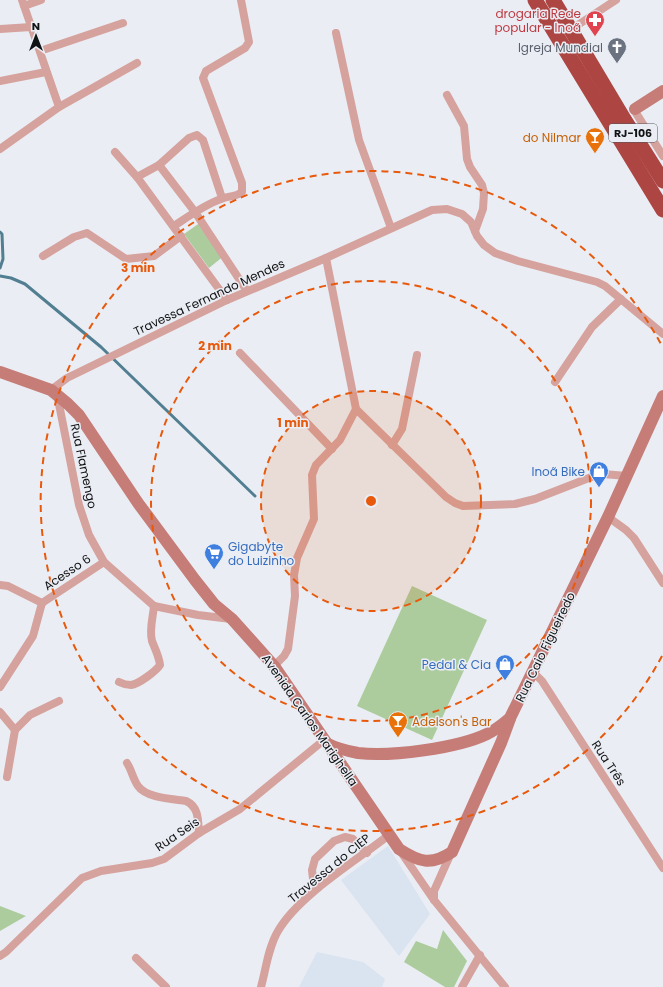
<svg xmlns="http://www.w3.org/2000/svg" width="663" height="987" viewBox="0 0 663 987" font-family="Poppins,sans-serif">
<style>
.built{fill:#dae3f0}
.green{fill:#accc9e}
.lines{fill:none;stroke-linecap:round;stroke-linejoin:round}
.stream{stroke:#517f91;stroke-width:3}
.street{stroke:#d6a29e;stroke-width:8}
.secondary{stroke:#c67c77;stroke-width:12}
.highway{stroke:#ad4643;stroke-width:15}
.ring{fill:none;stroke:#e8590c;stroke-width:2;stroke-dasharray:7 5}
.labels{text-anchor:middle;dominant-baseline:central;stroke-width:3;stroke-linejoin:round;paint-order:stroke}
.shield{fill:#eaeef4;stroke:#525457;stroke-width:1}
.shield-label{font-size:11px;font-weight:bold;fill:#111214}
.health-label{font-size:12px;fill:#be3a42;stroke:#eaeef4;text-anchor:end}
.worship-label{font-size:12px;fill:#5b616d;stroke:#eaeef4;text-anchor:end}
.food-label{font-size:12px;fill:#c56008;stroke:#eaeef4;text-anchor:end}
.street-label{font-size:12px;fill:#111214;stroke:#eaeef4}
.shop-label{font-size:12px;fill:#366cbe;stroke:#eaeef4;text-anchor:end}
.centre{fill:#e8590c;stroke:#eaeef4;stroke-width:2}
.ring-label{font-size:12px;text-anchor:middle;font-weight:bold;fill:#e8590c;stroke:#eaeef4;stroke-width:3;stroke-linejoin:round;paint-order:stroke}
</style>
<rect width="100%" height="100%" fill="#eaeef4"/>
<g class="built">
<path d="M388,846L430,914L399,956L341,880Z"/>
<path d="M317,952L363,962L385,979L382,987H299Z"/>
</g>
<g class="green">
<path d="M201,222L225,255L209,268L184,234Z"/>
<path d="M412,586L487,620L432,740L357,706Z"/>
<path d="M0,906L26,916L0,931Z"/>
<path d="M443,930L467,961L454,987H445L404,962L416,941L437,949Z"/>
</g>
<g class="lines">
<g class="stream">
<path d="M0,232L2,234L3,259L0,268"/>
<path d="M0,276L11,278L25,284L101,347L255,496"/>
</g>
<g class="street">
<path d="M22,0L59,107"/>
<path d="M24,6L41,0"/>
<path d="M0,29L31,27"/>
<path d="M570,30L616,0"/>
<path d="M336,33L359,140L391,228"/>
<path d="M40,51L123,23"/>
<path d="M0,81L46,72"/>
<path d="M447,95L464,126L467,159L470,167L482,185L484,193L483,209L475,231"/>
<path d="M635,109L636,113L663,156"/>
<path d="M0,149L59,107L137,63"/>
<path d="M115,152L137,177L227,300"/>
<path d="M159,165L195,212L247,291"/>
<path d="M137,177L159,165L189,138L197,135L203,140L222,198"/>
<path d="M174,226C189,216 204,205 221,199C228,196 236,197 242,192V183L203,78L206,71L245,48L249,42L241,0"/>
<path d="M43,256L74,237L87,233L126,259L154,256L181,236"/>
<path d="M326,258L356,409L446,497L455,503L463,506L515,504L535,499L594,476L603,474L627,476"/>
<path d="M240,353L332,449"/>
<path d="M555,382L592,327L621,299"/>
<path d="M51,390L67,378L227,300L326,258L432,210L447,209L462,214L471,222L477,236L484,245L495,253L518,261L597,282L605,286L663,334"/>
<path d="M57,394L79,505L89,535L104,562L154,606L198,615L231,619"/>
<path d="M392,445L402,429L417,355"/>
<path d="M608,517L626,530L634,538L663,583"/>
<path d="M0,585L8,586L42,603"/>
<path d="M42,603L104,562"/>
<path d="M274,666L284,656L288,649L295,596L294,575L297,558L314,519L312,475L316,465L340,440L356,409"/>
<path d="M533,672L542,681L663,868"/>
<path d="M119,682C123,684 126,685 131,685C139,684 156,671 160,665C159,656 155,649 152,641C149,630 153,617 154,606"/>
<path d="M0,687L33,636L42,603"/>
<path d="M0,712L15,730"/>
<path d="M127,763C132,771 133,779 138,786C146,798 173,799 186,801C199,807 198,820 199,833"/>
<path d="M7,777L15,730L30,715L59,701"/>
<path d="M401,852L434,900L505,987"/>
<path d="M318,888L313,879L312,870L315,859L334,841L345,837L353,839L367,853"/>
<path d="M434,900V891L451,853"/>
<path d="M0,956L6,952L82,878L101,871L152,863L164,859L199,833L240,809L324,740"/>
<path d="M136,958L166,987"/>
<path d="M261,987C266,969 268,948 278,931C299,895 356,861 389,835"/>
<path d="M462,987L480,955"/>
</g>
<g class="secondary">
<path d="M635,109L663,91"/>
<path d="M0,372L51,390L68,404L79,415L138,503L195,580L214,604L232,619L274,666L399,849C419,862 431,866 452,852L501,743L511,716L608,517L663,396"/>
<path d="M326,743C336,748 347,751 358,753C391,757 458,748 487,734C496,730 503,724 510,718"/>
</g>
<g class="highway">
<path d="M535,0L663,210"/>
<path d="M553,0L624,119L663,181"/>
</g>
</g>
<circle cx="371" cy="501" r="110" fill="#e8590c" fill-opacity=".12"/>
<g class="ring">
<circle cx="371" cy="501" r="110"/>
<circle cx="371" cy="501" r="220"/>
<path d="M662 656A330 330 0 1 1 662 346"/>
</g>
<defs>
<symbol id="pharmacy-pin" viewBox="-11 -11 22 30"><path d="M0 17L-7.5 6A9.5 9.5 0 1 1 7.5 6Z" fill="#e0444e" stroke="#eaeef4"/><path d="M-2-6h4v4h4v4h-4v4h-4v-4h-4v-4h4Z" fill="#fff"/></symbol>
<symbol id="church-pin" viewBox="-11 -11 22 30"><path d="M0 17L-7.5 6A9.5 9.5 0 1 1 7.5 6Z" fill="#6b7280" stroke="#eaeef4"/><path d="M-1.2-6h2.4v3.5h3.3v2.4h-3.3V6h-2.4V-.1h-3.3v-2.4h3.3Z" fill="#fff"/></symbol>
<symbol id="bar-pin" viewBox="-11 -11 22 30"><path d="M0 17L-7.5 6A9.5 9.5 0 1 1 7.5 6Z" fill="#e8710a" stroke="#eaeef4"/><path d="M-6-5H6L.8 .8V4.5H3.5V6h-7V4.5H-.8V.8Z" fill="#fff"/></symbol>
<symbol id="shop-pin" viewBox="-11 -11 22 30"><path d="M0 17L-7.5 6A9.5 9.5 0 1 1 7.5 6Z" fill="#3f7fe0" stroke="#eaeef4"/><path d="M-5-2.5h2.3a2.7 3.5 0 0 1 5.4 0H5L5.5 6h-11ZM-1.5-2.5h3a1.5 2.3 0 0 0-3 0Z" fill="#fff"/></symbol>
<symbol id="supermarket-pin" viewBox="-11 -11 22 30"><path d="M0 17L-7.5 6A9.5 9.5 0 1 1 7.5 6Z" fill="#3f7fe0" stroke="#eaeef4"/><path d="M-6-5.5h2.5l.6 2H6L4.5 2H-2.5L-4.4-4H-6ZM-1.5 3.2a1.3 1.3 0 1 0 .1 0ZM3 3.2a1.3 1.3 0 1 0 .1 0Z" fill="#fff"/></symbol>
</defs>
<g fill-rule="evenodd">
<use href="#pharmacy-pin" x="584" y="9" width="22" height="30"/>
<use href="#church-pin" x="606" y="36" width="22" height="30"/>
<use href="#bar-pin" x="584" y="126" width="22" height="30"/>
<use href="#shop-pin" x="588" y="460" width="22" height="30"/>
<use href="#supermarket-pin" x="203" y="542" width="22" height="30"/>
<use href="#shop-pin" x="494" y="653" width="22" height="30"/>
<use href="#bar-pin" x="387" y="710" width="22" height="30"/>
</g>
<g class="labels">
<rect class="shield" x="609" y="124" width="48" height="18" rx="3"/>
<g class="shield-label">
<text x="633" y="133">RJ-106</text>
</g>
<g class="health-label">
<text x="581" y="13">drogaria Rede<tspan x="581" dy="14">popular - Inoã</tspan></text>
</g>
<g class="worship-label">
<text x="603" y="47">Igreja Mundial</text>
</g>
<g class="food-label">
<text x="581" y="137">do Nilmar</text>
<text x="412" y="721" text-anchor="start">Adelson's Bar</text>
</g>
<g class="street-label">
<text transform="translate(209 297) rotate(-25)">Travessa Fernando Mendes</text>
<text transform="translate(84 466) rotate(78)">Rua Flamengo</text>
<text transform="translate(67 572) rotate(-34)">Acesso 6</text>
<text transform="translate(545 647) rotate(-64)">Rua Caio Figueiredo</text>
<text transform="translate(310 720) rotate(55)">Avenida Carlos Marighella</text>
<text transform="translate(609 763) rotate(57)">Rua Três</text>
<text transform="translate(177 834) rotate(-34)">Rua Seis</text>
<text transform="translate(329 868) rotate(-39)">Travessa do CIEP</text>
</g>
<g class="shop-label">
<text x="585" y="471">Inoã Bike</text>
<text x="228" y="546" text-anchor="start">Gigabyte<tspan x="228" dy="14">do Luizinho</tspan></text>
<text x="491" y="664">Pedal &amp; Cia</text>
</g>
</g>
<circle cx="371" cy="501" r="6" class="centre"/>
<g class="ring-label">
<text x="138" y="272">3 min</text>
<text x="215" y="350">2 min</text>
<text x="293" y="427">1 min</text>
</g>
<g transform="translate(36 36)" stroke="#eaeef4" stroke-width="3" paint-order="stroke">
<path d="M0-3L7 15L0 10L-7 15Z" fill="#111214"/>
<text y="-6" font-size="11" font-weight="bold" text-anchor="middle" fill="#111214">N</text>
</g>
</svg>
